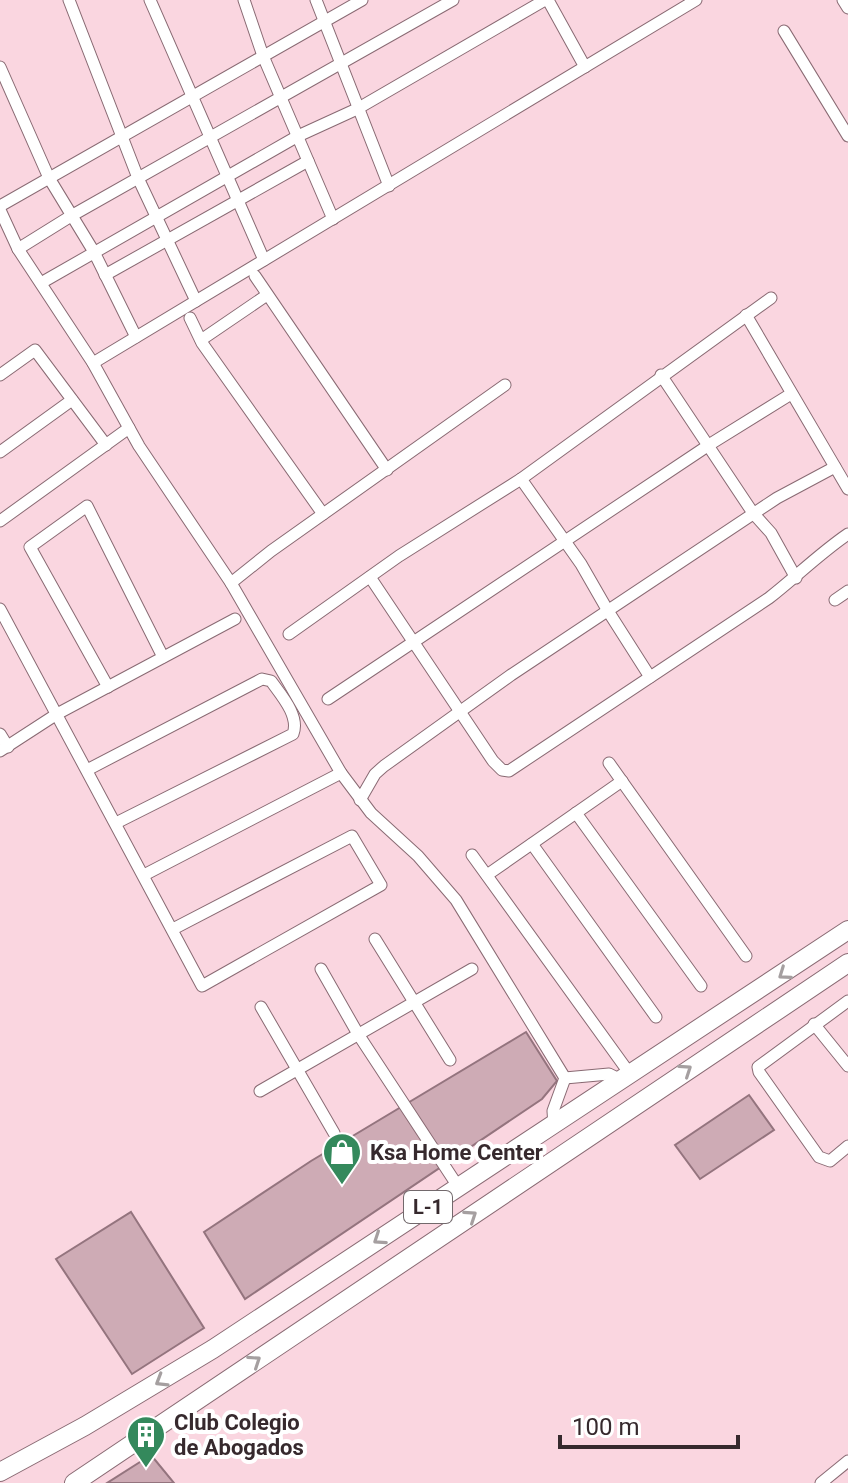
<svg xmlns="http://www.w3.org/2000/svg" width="848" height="1483" viewBox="0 0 848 1483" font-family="Roboto,sans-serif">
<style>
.building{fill:#ceabb5;stroke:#94747e;stroke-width:2}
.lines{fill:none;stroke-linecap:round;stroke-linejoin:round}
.street-casing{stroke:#896a73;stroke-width:13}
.primary-casing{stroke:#896a73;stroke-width:20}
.street{stroke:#fff;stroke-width:11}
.primary{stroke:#fff;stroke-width:18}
.oneway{stroke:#a59fa0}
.labels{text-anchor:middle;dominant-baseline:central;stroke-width:8;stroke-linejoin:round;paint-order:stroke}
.shield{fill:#fff;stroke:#72696c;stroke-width:2}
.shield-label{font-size:20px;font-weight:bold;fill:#36292d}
.poi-label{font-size:22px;font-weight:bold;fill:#36292d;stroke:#fff;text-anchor:start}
</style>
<rect width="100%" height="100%" fill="#fad6e0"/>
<g class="building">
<path d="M526,1032L557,1081L542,1099L245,1299L204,1232L311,1161Z"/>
<path d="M749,1095L774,1130L700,1179L675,1145Z"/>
<path d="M131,1212L204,1328L132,1374L56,1259Z"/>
<path d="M151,1455L174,1483H107Z"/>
</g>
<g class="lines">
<defs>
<g id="street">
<path d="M69,0L138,178L196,301"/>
<path d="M150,0L264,260"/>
<path d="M244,0L263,56L333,219"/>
<path d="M316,0L389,186"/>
<path d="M548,0L585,67"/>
<path d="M843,0L848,8"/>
<path d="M784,31L848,136"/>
<path d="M0,67L49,178L94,252L136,337"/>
<path d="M0,206L362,0"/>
<path d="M0,210L18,249L93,363L139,446L231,583L341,773L371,813L418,856L456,900L565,1078"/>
<path d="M18,249L71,216L453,0"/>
<path d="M105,275L308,161"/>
<path d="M255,276L387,470"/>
<path d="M41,283L298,136L357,109L545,0"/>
<path d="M746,315L848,489"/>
<path d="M190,318L202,343L323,514"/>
<path d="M201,340L267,295"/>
<path d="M93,363L696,0"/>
<path d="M0,375L35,350L106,445"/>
<path d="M661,375L753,513L771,533L796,578"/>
<path d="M0,452L72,400"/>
<path d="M521,479L581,564L608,611L650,677"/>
<path d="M0,521L129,428"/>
<path d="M370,577L493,761L502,770L509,771L769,598C796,577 820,553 848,534"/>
<path d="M231,583L271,551L505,385"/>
<path d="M835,600L848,591"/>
<path d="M0,609L202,986L381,885L352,836L173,929"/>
<path d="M289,634L399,556L521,479L771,298"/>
<path d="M108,687L30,547L87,506L163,657"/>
<path d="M328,699L712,443L791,394"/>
<path d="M0,734L8,747"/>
<path d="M0,751L57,714L235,619"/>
<path d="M609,763L746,956"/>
<path d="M87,770L262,679L271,681C281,695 300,716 293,734L116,823"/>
<path d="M360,800L375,774L384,766L511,675L777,498L835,467"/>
<path d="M576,813L701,986"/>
<path d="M532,844L656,1017"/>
<path d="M472,855L630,1074"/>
<path d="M144,875L341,773"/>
<path d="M487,875L622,781"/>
<path d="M375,939L450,1060"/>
<path d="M321,969L358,1034L459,1188"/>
<path d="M848,1001L758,1067L759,1072L819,1157L830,1161L848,1146"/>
<path d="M261,1007L334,1133"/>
<path d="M814,1024L848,1066"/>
<path d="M565,1078L609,1074L621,1080"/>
<path d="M260,1091L472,969"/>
<path d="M554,1125L553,1111L565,1078"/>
<path d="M821,1483L848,1461"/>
</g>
<g id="primary">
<path d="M0,1472L85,1426L213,1349L848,930"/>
<path d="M74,1483L848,963"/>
</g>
</defs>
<use href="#street" class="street-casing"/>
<use href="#primary" class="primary-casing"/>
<use href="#street" class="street"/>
<use href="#primary" class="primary"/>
</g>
<defs><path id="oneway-chevron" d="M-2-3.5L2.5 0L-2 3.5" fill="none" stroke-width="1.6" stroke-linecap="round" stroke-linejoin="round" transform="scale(2)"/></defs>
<g class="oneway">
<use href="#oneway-chevron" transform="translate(784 974) rotate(145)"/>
<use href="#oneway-chevron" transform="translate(686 1070) rotate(-34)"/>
<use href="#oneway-chevron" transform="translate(471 1216) rotate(-34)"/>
<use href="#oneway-chevron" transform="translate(379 1239) rotate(146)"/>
<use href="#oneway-chevron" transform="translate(255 1361) rotate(-34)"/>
<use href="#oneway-chevron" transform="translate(161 1381) rotate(149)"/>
</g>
<defs>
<symbol id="shop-pin" viewBox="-11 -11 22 30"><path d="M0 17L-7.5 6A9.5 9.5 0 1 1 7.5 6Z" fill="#34895c" stroke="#fff"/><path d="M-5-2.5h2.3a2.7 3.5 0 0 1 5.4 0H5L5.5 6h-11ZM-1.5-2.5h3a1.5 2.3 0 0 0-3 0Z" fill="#fff"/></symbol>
<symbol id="building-pin" viewBox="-11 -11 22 30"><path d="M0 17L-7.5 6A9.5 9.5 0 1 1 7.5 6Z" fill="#34895c" stroke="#fff"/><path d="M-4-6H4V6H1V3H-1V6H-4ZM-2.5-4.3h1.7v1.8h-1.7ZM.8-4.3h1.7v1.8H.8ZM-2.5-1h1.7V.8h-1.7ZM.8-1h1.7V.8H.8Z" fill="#fff"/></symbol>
</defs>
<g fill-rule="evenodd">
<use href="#shop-pin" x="320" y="1130" width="44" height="60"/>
<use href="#building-pin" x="124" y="1413" width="44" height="60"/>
</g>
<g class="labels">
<rect class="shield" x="404" y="1191" width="48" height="32" rx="6"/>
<g class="shield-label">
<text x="428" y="1207">L-1</text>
</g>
<g class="poi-label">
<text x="370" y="1152">Ksa Home Center</text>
<text x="174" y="1422">Club Colegio<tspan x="174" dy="25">de Abogados</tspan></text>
</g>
</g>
<path d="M560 1435v12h178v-12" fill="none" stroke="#36292d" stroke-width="4"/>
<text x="572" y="1435" font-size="24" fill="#36292d" stroke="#ffffff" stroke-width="6" paint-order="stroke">100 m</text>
</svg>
